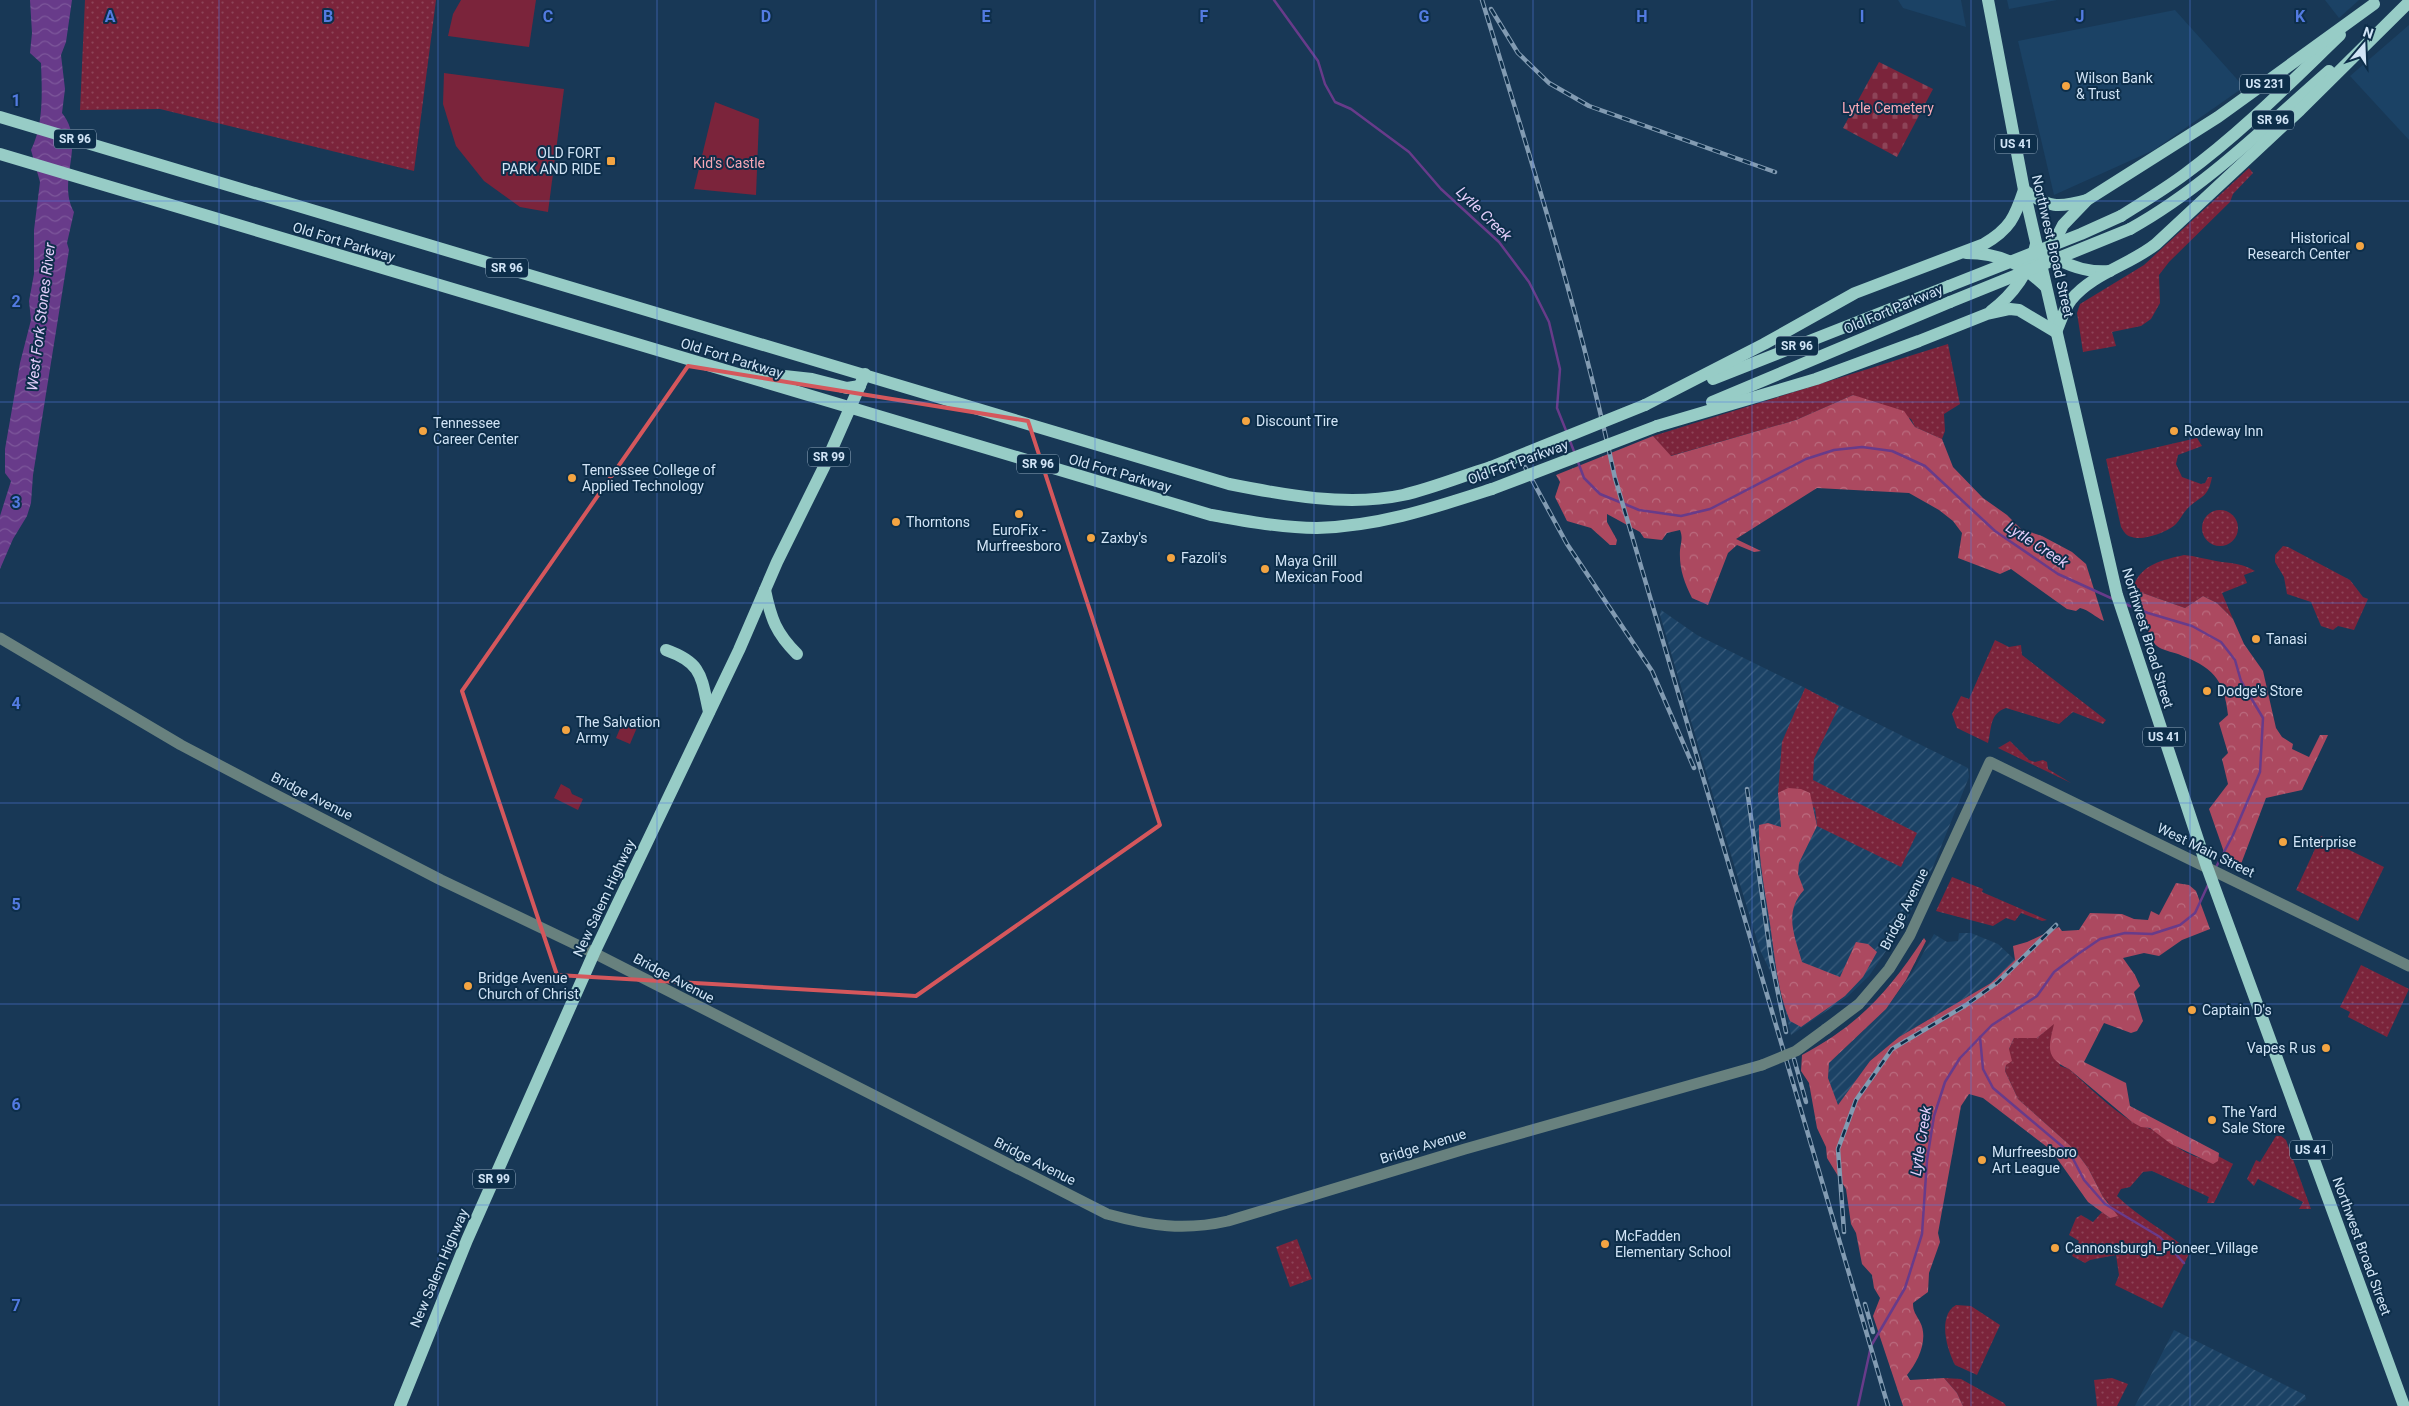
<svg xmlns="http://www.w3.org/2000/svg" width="2409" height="1406" viewBox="0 0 2409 1406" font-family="Roboto,sans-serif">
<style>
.built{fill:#1b4265}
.industrial{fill:url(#industrial-furrows)}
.grass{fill:url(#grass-dots)}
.forest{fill:url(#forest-crowns)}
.cemetery{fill:url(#cemetery-stones)}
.park{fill:#7b243b}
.water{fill:url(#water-waves)}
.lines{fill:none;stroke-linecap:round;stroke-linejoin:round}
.stream{stroke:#683b8a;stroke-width:2.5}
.minor{stroke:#68817e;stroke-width:11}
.major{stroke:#97ccc6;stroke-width:12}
.rail-casing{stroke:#829bb2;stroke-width:4.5}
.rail{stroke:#0d2e4a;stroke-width:2.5;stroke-dasharray:8;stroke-linecap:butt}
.minor-bridge{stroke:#68817e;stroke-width:11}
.major-bridge{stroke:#97ccc6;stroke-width:12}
.marked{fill:none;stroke:#d5575c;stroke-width:4;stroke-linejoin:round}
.grid{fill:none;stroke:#537be1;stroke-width:1;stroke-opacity:0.55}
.poi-dot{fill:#f3a442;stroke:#0d2e4a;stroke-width:2}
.labels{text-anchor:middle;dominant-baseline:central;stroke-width:4;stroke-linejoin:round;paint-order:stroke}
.shield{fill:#0d2e4a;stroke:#96adc2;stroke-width:1}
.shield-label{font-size:12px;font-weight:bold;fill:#d1e4f6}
.poi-label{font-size:14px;fill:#d1e4f6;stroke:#0d2e4a;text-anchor:start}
.park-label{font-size:14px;fill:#f9a8b6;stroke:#0d2e4a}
.street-label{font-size:14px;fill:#d1e4f6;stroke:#0d2e4a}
.water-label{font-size:15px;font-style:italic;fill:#e5cffb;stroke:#0d2e4a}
.grid-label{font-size:16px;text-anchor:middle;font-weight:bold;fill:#537be1;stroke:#0d2e4a;stroke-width:4;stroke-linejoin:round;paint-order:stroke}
</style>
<defs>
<pattern id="industrial-furrows" width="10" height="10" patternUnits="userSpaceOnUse" patternTransform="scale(1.25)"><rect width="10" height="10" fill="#1b4265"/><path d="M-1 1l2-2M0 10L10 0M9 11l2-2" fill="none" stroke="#3b5d7c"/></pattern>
<pattern id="grass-dots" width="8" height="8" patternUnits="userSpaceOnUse" patternTransform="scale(1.25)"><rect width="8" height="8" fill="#7b243b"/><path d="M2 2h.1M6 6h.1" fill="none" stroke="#8d4458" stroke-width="1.8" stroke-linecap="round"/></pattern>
<pattern id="forest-crowns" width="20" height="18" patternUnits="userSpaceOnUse" patternTransform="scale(1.25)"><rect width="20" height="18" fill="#ac4960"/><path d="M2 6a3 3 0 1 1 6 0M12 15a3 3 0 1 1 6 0" fill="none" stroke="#ba6c7f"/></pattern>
<pattern id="cemetery-stones" width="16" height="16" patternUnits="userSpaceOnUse" patternTransform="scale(1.25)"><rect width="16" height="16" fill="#7b243b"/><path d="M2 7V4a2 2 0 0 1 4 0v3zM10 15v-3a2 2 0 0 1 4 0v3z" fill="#8d4458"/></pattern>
<pattern id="water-waves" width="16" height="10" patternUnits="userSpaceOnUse" patternTransform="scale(1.25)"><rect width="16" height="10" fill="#683b8a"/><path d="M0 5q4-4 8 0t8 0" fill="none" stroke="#7d579b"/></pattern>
</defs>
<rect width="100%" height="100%" fill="#183856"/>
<g class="built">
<path d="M1898,0H1961L1966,27L1903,8Z"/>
<path d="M2007,0H2057L2009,9Z"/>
<path d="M2325,0H2359L2339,18Z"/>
<path d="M2175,10L2244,87L2154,150L2054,195L2018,41Z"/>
<path d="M2409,25V140L2350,76Z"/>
</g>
<g class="industrial">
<path d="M1661,610L1697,635L1968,768L1969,777L1932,869L1905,923L1869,976L1847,997L1791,1035L1782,996L1760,950L1715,802L1660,615Z"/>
<path d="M1959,933H1971L1998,944L2015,960L1991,983L1899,1037L1870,1061L1838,1106L1828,1078L1829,1063L1886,1009L1912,973L1934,934L1947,942L1958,941Z"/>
<path d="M2174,1330L2305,1395L2306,1399L2295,1406H2135Z"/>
</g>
<g class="grass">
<path d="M85,0H436L414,171L160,109L80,110Z"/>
<path d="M2249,168L2253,173L2233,194L2230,202L2169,262L2159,275L2160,303L2151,319L2141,326L2112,332L2116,346L2083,352L2077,313L2080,304L2144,265Z"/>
<path d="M1948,344L1960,404L1944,414L1945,431L1942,439L1915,427L1911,419L1853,395L1796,420L1670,456L1653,436Z"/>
<path d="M2197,438L2202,446L2178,455L2176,464L2182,477L2201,484L2205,483L2208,477H2212C2208,499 2201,495 2187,509C2183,513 2180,520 2176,524C2168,532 2143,541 2132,537C2126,536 2124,532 2121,527L2106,459Z"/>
<circle cx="2220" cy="528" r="18"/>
<path d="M2283,546L2288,547L2350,580L2363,597L2368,599L2354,630L2338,626L2333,630L2321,626L2311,602L2287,594L2284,577L2275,562V555Z"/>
<path d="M2184,555C2195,556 2205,559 2216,561C2232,564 2239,562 2255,571L2244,575L2247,583L2222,593L2233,619L2217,603L2203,596L2185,608L2137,591L2133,588C2140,564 2163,560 2184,555Z"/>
<path d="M1995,640L2009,647L2021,645L2022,655L2106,720L2103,724L2073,712L2059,724L2006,708C1989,714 1992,728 1988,743L1957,728L1952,714L1961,696L1969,699Z"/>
<path d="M1805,688L1839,706L1814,759L1813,780L1917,833L1901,867L1817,826L1815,808L1778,793L1782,742Z"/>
<path d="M2010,741L2029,760L2035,762L2043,760L2047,762L2048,769L2071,783L1998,748Z"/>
<path d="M2321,836L2384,867L2358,921L2296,890Z"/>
<path d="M1952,877L1983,889L1982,892L2047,920L2042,921L2021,913L2015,921L2006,918L1993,926L1936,911Z"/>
<path d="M2361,965L2409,989L2387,1037L2348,1017L2350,1012L2340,1007Z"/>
<path d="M2054,1023L2060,1066L2069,1069C2089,1087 2109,1107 2131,1121C2141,1127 2151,1127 2159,1134C2178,1148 2193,1160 2218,1161V1156L2233,1164L2214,1203H2207L2209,1197L2152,1171L2143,1172L2130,1187L2121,1189L2117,1196C2139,1218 2167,1231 2190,1252L2162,1308L2115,1285L2119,1275L2116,1255L2090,1260L2085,1263L2072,1256L2079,1241L2069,1235L2076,1218L2081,1215L2093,1222L2102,1212L2110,1218L2108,1202L2103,1197L2088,1168L2074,1149L2018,1099L2005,1071L2009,1049L2014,1038H2037Z"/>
<path d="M2276,1136H2281L2286,1140L2311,1209H2299L2303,1202L2258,1179L2254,1186L2247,1179L2256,1160L2260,1162Z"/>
<path d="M1297,1239L1312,1279L1290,1287L1276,1247Z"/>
<path d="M1956,1305L1971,1306L2000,1325L1977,1375L1955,1365C1947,1350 1937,1316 1956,1305Z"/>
<path d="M1944,1378L1961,1379L2004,1403L2006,1406H1963L1957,1393Z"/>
<path d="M2112,1378L2128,1384L2117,1406H2097L2094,1380Z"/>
</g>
<g class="forest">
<path d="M1853,395L1904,411L1915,427L1942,439L1953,467L1983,498L2007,515L2021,529L2042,536L2072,552L2086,564L2104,621C2095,617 2089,610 2080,608L2076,611L2067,609L2011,569L2000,574L1958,558L1962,533L1953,521L1939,510L1909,493L1817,488L1736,539L1761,551L1754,552L1737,545L1728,553L1708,605L1692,598C1684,582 1679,568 1680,550C1681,542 1683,538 1680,530L1667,533L1662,540L1644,538L1640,532L1607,514V522L1617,540L1616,545H1610L1591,528L1567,521L1555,497L1560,482L1556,475L1653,436L1671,456L1796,420Z"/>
<path d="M2137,591L2185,608L2203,596L2217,603L2233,619L2244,644L2263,671L2276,728L2282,737L2293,744L2292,749L2309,757L2320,735H2328L2302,790L2266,798L2241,864L2225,855L2209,809L2228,784L2222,759L2228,753L2219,723L2228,715C2224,678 2212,667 2178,654C2172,652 2162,650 2157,646C2147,638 2141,604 2137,591Z"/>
<path d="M1788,788L1801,789L1810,793L1817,826L1799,863L1798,874L1804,890C1783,913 1795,936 1802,962L1840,977L1856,942L1868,944L1877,952L1863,977L1845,996L1801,1027L1790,1021C1777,991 1775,957 1770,924C1765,891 1758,859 1759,825L1768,823L1781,827L1778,793Z"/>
<path d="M2176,883L2189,885L2196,891L2210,929L2182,940L2159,956L2144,953L2123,958L2135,975L2140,986L2134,992L2143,1021L2137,1031L2131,1033L2104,1023L2084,1062L2126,1083L2130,1106L2219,1153L2218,1161L2213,1164L2171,1144L2150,1128L2141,1127L2132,1122L2069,1069C2044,1058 2049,1046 2054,1024L2037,1038H2014L2009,1049L2012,1061L2006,1065L2005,1071L2018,1099L2074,1149L2088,1168L2103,1197L2118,1216L2110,1218L2088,1202L2051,1150L1983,1098L1969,1094L1961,1106L1938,1233L1940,1242L1929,1273L1928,1292L1913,1303C1913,1312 1916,1314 1920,1322C1929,1339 1918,1362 1907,1375L1910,1380L1944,1378L1957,1393L1963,1406H1903L1873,1316L1880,1298L1874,1288L1872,1275L1862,1264L1856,1233L1851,1224L1846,1189L1827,1158L1826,1147L1817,1128L1809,1083L1801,1071L1802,1055C1861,1023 1887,993 1924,938L1926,941L1906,980L1886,1009L1829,1063L1828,1078L1838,1105L1870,1061L1899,1037L1991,983L2015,960L2013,946L2027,942L2059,927L2062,931L2079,930L2090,913L2122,914L2134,919L2148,920L2151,911L2159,915Z"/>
</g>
<path class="cemetery" d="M1879,62L1933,89L1897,157L1843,128Z"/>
<g class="park">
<path d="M461,0H536L529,47L448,36L453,14Z"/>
<path d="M444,73L564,89L548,212L520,207L484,181L456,146L443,104Z"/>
<path d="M715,102L759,119L756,195L694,189Z"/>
<path d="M624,719L638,725L630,744L616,738Z"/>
<path d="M561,784L570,789L572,794L583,799L578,810L554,798Z"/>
</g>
<path class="water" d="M30,0H72L66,42L61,55L65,89L62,113C87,144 56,180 74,212L67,243L69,250L33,475L31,503L27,516L13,539L0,569V516L11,481L5,473V449L20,363L31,320L29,301L34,274V230L40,182L31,150C44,124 42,91 41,63L30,53L32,33Z"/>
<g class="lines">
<g class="stream">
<path d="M1274,0L1318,61L1325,84L1335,102L1351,109L1409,152L1441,189L1499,242L1529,282L1549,322L1560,369L1557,408L1567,433"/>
<path d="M1570,441L1575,454"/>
<path d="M1578,462L1584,478L1600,494L1639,510L1681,516L1710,509L1806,459L1834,450L1862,447L1892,451L1925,466L1995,531L2058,574L2113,599"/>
<path d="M2125,604L2148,613L2192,626L2221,642L2235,660L2241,681L2263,718L2260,772L2233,835L2215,869"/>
<path d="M1980,1037L1983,1069L1993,1088L2070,1153L2084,1180L2105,1204L2160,1237L2184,1263"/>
<path d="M1858,1406L1871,1346L1905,1288L1922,1234L1927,1160L1934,1116L1945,1082L1960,1058L1992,1025L2037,996L2054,972L2078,954L2100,939L2125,933L2152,934L2180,925L2195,913L2208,885"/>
</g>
<g class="minor">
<path d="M0,638L181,745L257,785L441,880L594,953L1107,1214C1151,1226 1184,1231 1228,1221L1465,1149L1762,1065"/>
<path d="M1826,1029L1859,1004L1889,969L1910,935L1990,762L2409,966"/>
</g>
<g class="major">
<path d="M1988,0L2024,190L2117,595L2207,867L2404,1406"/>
<path d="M0,117L1229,484C1284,495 1348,507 1403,495C1433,488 1462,476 1491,467"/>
<path d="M0,154L1211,515C1246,521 1282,528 1317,528C1380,526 1433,508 1492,489"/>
<path d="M2121,216C2143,202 2165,189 2185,174C2241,133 2290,83 2340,35"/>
<path d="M2130,229C2204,188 2265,127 2329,71"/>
<path d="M2049,252L2063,225L2087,200L2218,117L2374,4"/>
<path d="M1966,253C2000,253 2022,264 2046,287"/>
<path d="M2050,255C2068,266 2089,273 2110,271"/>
<path d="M1991,311C2013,295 2030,271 2036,244"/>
<path d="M2056,332C2061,321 2064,309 2071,300C2093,273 2130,265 2156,244L2300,110L2409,2"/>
<path d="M747,372L812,379L847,388L860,386"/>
<path d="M1713,379L1949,286"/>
<path d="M1712,402L1950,302"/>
<path d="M1645,405L1764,344L1855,293L1984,244C2010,229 2015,217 2024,190C2048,208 2059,208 2087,200"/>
<path d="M1657,426L1816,379L1919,341L1987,314L2010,309L2019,310L2056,332"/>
<path d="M765,590C771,619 776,633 797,654"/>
<path d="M666,650C703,663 701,677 709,712"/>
<path d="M400,1406L467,1240L594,953L739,650L777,562L824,467L865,374"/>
</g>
<defs>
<g id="rail">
<path d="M1482,0C1530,156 1581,318 1615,478L1888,1406"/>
<path d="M1491,9L1518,53L1549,83L1589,106L1775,172"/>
<path d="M1525,467L1567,544L1652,671L1694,768"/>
<path d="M1747,789L1771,959L1786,1032"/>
<path d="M1794,1059L1806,1102"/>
<path d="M1844,1232L1838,1149L1856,1100L1892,1049L1966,1005L1998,982L2056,925"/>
<path d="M1865,1304L1873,1332"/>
</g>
</defs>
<use href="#rail" class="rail-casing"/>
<use href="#rail" class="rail"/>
<path class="minor-bridge" d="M1762,1065L1796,1051L1826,1029"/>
<g class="major-bridge">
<path d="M1949,286L2081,234L2121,216"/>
<path d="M1950,302L2130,229"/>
<path d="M1491,467L1645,405"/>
<path d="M1492,489L1657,426"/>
</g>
</g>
<path class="marked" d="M688,366L1028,421L1160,825L916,996L557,975L462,691Z"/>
<path class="grid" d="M219,0V1406M438,0V1406M657,0V1406M876,0V1406M1095,0V1406M1314,0V1406M1533,0V1406M1752,0V1406M1971,0V1406M2190,0V1406M0,201H2409M0,402H2409M0,603H2409M0,803H2409M0,1004H2409M0,1205H2409"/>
<g class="poi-dot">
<circle cx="2066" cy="86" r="5"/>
<rect x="606" y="156" width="10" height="10" rx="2.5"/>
<circle cx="2360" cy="246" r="5"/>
<circle cx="1246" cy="421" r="5"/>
<circle cx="423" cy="431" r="5"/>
<circle cx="2174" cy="431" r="5"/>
<circle cx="572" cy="478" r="5"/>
<circle cx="1019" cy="514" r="5"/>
<circle cx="896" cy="522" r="5"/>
<circle cx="1091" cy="538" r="5"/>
<circle cx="1171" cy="558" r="5"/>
<circle cx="1265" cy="569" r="5"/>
<circle cx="2256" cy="639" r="5"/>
<circle cx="2207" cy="691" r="5"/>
<circle cx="566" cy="730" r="5"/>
<circle cx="2283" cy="842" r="5"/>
<circle cx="468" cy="986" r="5"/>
<circle cx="2192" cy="1010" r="5"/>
<circle cx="2326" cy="1048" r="5"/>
<circle cx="2212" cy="1120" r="5"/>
<circle cx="1982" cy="1160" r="5"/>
<circle cx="1605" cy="1244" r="5"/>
<circle cx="2055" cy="1248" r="5"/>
</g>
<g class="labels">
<g class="shield">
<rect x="2240" y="74.5" width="50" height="19" rx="4"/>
<rect x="2252" y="110.5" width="42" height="19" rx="4"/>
<rect x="54" y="129.5" width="42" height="19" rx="4"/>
<rect x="1995" y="134.5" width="42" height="19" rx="4"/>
<rect x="486" y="258.5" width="42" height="19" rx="4"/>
<rect x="1776" y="336.5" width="42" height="19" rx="4"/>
<rect x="808" y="447.5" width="42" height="19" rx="4"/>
<rect x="1017" y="454.5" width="42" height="19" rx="4"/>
<rect x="2143" y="727.5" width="42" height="19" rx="4"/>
<rect x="2290" y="1140.5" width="42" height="19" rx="4"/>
<rect x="473" y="1169.5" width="42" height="19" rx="4"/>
</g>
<g class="shield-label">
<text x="2265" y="84">US 231</text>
<text x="2273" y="120">SR 96</text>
<text x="75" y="139">SR 96</text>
<text x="2016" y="144">US 41</text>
<text x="507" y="268">SR 96</text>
<text x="1797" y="346">SR 96</text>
<text x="829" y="457">SR 99</text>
<text x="1038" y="464">SR 96</text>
<text x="2164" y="737">US 41</text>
<text x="2311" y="1150">US 41</text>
<text x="494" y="1179">SR 99</text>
</g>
<g class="poi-label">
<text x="2076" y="78">Wilson Bank<tspan x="2076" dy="16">&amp; Trust</tspan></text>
<text x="601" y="153" text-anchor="end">OLD FORT<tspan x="601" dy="16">PARK AND RIDE</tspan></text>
<text x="2350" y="238" text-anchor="end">Historical<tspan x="2350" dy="16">Research Center</tspan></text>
<text x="1256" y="421">Discount Tire</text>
<text x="433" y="423">Tennessee<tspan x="433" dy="16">Career Center</tspan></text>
<text x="2184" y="431">Rodeway Inn</text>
<text x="582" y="470">Tennessee College of<tspan x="582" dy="16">Applied Technology</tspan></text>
<text x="906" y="522">Thorntons</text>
<text x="1019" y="530" text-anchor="middle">EuroFix -<tspan x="1019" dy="16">Murfreesboro</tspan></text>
<text x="1101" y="538">Zaxby's</text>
<text x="1181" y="558">Fazoli's</text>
<text x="1275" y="561">Maya Grill<tspan x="1275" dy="16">Mexican Food</tspan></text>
<text x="2266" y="639">Tanasi</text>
<text x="2217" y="691">Dodge's Store</text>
<text x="576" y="722">The Salvation<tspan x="576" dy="16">Army</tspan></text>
<text x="2293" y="842">Enterprise</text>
<text x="478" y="978">Bridge Avenue<tspan x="478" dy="16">Church of Christ</tspan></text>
<text x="2202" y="1010">Captain D's</text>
<text x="2316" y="1048" text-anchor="end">Vapes R us</text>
<text x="2222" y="1112">The Yard<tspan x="2222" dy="16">Sale Store</tspan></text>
<text x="1992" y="1152">Murfreesboro<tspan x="1992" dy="16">Art League</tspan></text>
<text x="1615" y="1236">McFadden<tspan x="1615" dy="16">Elementary School</tspan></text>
<text x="2065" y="1248">Cannonsburgh_Pioneer_Village</text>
</g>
<g class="park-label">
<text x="1888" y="108">Lytle Cemetery</text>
<text x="729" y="163">Kid's Castle</text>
</g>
<g class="street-label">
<text transform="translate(344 242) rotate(17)">Old Fort Parkway</text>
<text transform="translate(2053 246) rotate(77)">Northwest Broad Street</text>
<text transform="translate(1893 309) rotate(-23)">Old Fort Parkway</text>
<text transform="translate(732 358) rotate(17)">Old Fort Parkway</text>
<text transform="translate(1518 462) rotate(-20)">Old Fort Parkway</text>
<text transform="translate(1120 473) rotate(16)">Old Fort Parkway</text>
<text transform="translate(2148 638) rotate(73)">Northwest Broad Street</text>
<text transform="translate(312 796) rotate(27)">Bridge Avenue</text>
<text transform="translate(2206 850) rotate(26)">West Main Street</text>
<text transform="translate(604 898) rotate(-65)">New Salem Highway</text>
<text transform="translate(1904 909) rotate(-63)">Bridge Avenue</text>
<text transform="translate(674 978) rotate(28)">Bridge Avenue</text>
<text transform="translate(1423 1146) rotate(-17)">Bridge Avenue</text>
<text transform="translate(1035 1161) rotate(27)">Bridge Avenue</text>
<text transform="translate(2362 1246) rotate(70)">Northwest Broad Street</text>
<text transform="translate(439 1268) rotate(-67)">New Salem Highway</text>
</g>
<g class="water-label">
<text transform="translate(1484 214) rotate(44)">Lytle Creek</text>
<text transform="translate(41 317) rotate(-83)">West Fork Stones River</text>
<text transform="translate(2037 545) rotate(33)">Lytle Creek</text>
<text transform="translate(1921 1141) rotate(-81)">Lytle Creek</text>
</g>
</g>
<g class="grid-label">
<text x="110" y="22">A</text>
<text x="328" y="22">B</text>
<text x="548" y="22">C</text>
<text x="766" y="22">D</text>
<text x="986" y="22">E</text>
<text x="1204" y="22">F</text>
<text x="1424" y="22">G</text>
<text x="1642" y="22">H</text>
<text x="1862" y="22">I</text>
<text x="2080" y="22">J</text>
<text x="2300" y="22">K</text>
<text x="16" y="106">1</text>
<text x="16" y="307">2</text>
<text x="16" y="508">3</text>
<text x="16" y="709">4</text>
<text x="16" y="910">5</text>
<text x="16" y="1110">6</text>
<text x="16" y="1311">7</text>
</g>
<g transform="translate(2364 45) rotate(19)" stroke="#0d2e4a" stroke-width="4" paint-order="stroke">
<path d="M0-4L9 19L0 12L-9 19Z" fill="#d1e4f6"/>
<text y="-8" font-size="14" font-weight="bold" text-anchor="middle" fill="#d1e4f6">N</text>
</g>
</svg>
